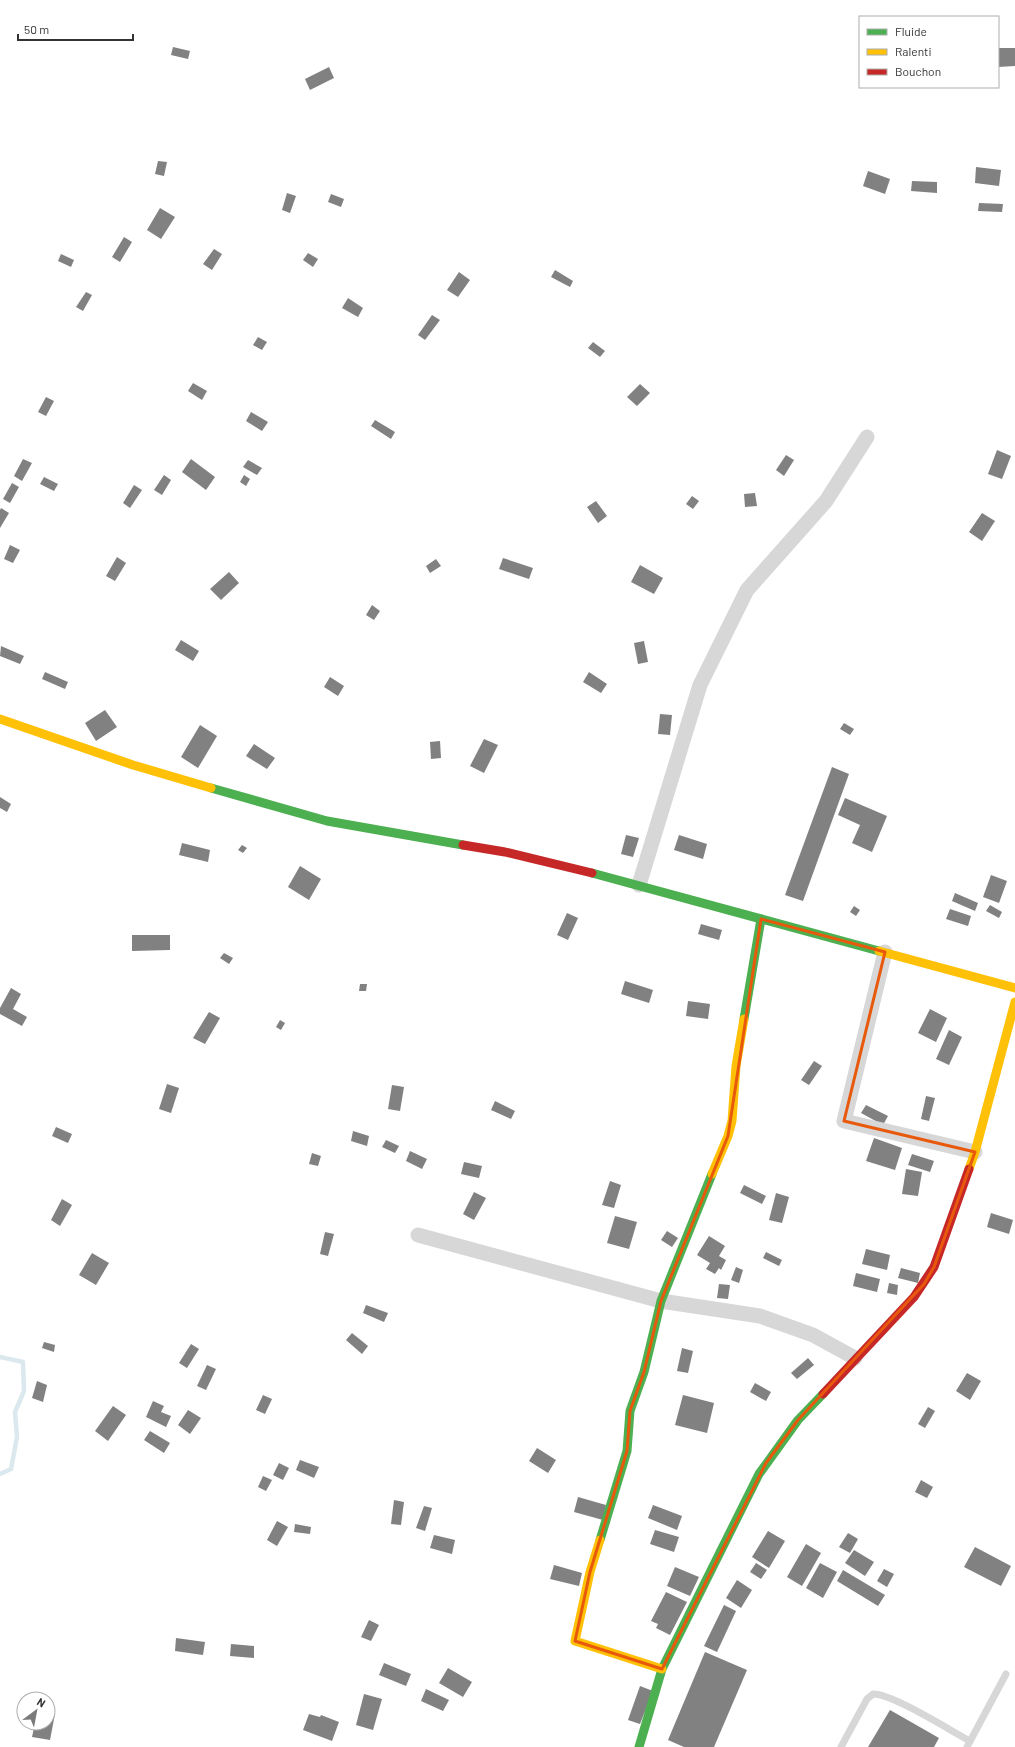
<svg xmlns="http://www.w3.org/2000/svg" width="1015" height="1747" viewBox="0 0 1015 1747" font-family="Barlow,sans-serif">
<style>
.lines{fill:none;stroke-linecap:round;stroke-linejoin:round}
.stream{stroke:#dbe9ef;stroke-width:4.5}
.building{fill:#818181}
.lane{stroke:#d7d7d7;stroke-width:7}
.street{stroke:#d7d7d7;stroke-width:15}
.fast{stroke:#4caf50;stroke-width:9}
.slow{stroke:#ffc107;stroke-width:9}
.jam{stroke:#c62828;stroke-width:9}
.marked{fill:none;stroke:#e8590c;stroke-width:3;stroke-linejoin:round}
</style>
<rect width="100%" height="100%" fill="#fff"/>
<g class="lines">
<path class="stream" d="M0,1357L23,1362L24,1391L15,1412L17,1437L11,1469L0,1474"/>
</g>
<g class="building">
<path d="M173,47L190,51L188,59L171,55Z"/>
<path d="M998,48H1015V66L998,67Z"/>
<path d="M329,67L334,78L310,90L305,79Z"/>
<path d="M158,161L167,162L164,176L155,174Z"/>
<path d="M976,167L1001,170L999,186L975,183Z"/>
<path d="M868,171L890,179L885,194L863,186Z"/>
<path d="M912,181L937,182V193L911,191Z"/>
<path d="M287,193L296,196L290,213L282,210Z"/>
<path d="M331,194L344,199L341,207L328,202Z"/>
<path d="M979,203L1003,204L1002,212L978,211Z"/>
<path d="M160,208L175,217L161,239L147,230Z"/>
<path d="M124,237L132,242L120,262L112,257Z"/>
<path d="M214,249L222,254L212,270L203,264Z"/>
<path d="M308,253L318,259L313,267L303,260Z"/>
<path d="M61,254L74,260L71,267L58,261Z"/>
<path d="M555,270L573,281L570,287L551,277Z"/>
<path d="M459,272L470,280L458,297L447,290Z"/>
<path d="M86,292L92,295L83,311L76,307Z"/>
<path d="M348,298L363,308L358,317L342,308Z"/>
<path d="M432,315L440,320L425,340L418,335Z"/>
<path d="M258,337L267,342L262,350L253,345Z"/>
<path d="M593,342L605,351L600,357L588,348Z"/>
<path d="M193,383L207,391L202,400L188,391Z"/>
<path d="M640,384L650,393L637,406L627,397Z"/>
<path d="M46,397L54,401L46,416L38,412Z"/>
<path d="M251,412L268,422L262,431L246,421Z"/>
<path d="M375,420L395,432L391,439L371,426Z"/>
<path d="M997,450L1011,456L1002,479L988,474Z"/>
<path d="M786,455L794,460L784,476L776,470Z"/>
<path d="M23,459L32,463L22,481L14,476Z"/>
<path d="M191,459L215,477L206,490L182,472Z"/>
<path d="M248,460L262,468L257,475L243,467Z"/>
<path d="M164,475L171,480L162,495L154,490Z"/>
<path d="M244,475L250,479L246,486L240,482Z"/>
<path d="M44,477L58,484L54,491L40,484Z"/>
<path d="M12,483L19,487L10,503L3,499Z"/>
<path d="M134,485L142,490L130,508L123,503Z"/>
<path d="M755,493L757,506L745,507L744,494Z"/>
<path d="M692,496L699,501L693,509L686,504Z"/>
<path d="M596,501L607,516L598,523L587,507Z"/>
<path d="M1,508L9,513L0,528V510Z"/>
<path d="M982,513L995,521L982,541L969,532Z"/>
<path d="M10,545L20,550L13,563L4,559Z"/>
<path d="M117,557L126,563L115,581L106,576Z"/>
<path d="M503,558L533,568L529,579L499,569Z"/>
<path d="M436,559L441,566L430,573L426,566Z"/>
<path d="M640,565L663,578L654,594L631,582Z"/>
<path d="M229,572L239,583L221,600L210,589Z"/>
<path d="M372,605L380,611L374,620L366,615Z"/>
<path d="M181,640L199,651L193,661L175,650Z"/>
<path d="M644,641L648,662L638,664L634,643Z"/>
<path d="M1,646L24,656L20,664L0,656Z"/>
<path d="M45,672L68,682L65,689L42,679Z"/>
<path d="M589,672L607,684L601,693L583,682Z"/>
<path d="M330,677L344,686L338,696L324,687Z"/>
<path d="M105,710L117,727L96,741L85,723Z"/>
<path d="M660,714L672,715L670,735L658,734Z"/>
<path d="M844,723L854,729L850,735L840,729Z"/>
<path d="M200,725L217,736L198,768L181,757Z"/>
<path d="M484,739L498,745L484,773L470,766Z"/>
<path d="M440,741L441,758L431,759L430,742Z"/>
<path d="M254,744L275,758L267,769L246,756Z"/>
<path d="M832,767L849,774L803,901L785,895Z"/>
<path d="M0,797L11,804L7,812L0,808Z"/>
<path d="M845,798L887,816L872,852L852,843L860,825L838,815Z"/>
<path d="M626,835L639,838L633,857L621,854Z"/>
<path d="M679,835L707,844L703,859L674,850Z"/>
<path d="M182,843L210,850L208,862L179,855Z"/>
<path d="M242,845L247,848L243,853L238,850Z"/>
<path d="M300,866L321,879L309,900L288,887Z"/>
<path d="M991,875L1007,881L999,903L983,897Z"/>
<path d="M955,893L978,903L975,911L952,901Z"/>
<path d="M990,905L1002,912L999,918L986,911Z"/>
<path d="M854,906L860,910L856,916L850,912Z"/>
<path d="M950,909L971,916L968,926L946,919Z"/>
<path d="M567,913L578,918L568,940L557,935Z"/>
<path d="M701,924L722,930L719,940L698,934Z"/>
<path d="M132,935H170V950L132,951Z"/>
<path d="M224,953L233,958L229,964L220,958Z"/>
<path d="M625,981L653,990L649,1003L621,994Z"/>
<path d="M360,984H367L366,991H359Z"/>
<path d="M11,988L21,994L13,1009L27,1017L22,1026L0,1014V1008Z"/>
<path d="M688,1001L710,1004L708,1019L686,1016Z"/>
<path d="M930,1009L947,1018L936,1042L918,1033Z"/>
<path d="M209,1012L220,1018L205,1044L193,1038Z"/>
<path d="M280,1020L285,1023L281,1030L276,1027Z"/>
<path d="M949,1030L962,1037L949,1065L936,1059Z"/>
<path d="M814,1061L822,1066L809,1085L801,1080Z"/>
<path d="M167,1084L179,1088L171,1113L159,1109Z"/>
<path d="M392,1085L404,1087L400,1111L388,1109Z"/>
<path d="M926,1096L935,1098L929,1121L921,1119Z"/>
<path d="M495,1101L515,1111L511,1119L491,1110Z"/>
<path d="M866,1105L888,1116L883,1125L861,1113Z"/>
<path d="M56,1127L72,1134L68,1143L52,1136Z"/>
<path d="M353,1131L369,1136L367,1146L351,1141Z"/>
<path d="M874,1138L902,1148L895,1170L866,1161Z"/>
<path d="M386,1140L399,1146L395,1153L382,1147Z"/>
<path d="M410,1151L427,1159L422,1169L406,1161Z"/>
<path d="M312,1153L321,1156L318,1166L309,1164Z"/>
<path d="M912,1154L934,1161L930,1172L908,1165Z"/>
<path d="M464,1162L482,1166L479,1178L461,1174Z"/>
<path d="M906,1169L922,1172L918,1196L902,1194Z"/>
<path d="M610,1181L621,1185L614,1208L602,1205Z"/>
<path d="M744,1185L766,1196L762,1204L740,1193Z"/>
<path d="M474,1192L486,1198L474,1220L463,1214Z"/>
<path d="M776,1193L789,1197L782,1223L769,1220Z"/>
<path d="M62,1199L72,1205L60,1226L51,1220Z"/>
<path d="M991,1213L1013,1220L1009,1234L987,1227Z"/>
<path d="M615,1216L637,1222L629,1249L607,1243Z"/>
<path d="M667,1231L678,1238L672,1247L661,1240Z"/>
<path d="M325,1232L334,1234L328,1256L320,1254Z"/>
<path d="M709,1236L725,1246L719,1256L726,1260L721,1270L719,1268L715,1274L706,1269L710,1263L697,1255Z"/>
<path d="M866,1249L890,1255L887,1270L862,1264Z"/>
<path d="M766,1252L782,1260L779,1266L763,1258Z"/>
<path d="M92,1253L109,1263L96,1285L79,1275Z"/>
<path d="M736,1267L743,1270L739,1283L731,1280Z"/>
<path d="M901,1268L920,1273L918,1283L898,1278Z"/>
<path d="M856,1273L880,1279L877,1292L853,1286Z"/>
<path d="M889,1283L898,1285L897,1295L887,1293Z"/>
<path d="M719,1284L730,1285L728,1299L717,1298Z"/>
<path d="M366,1305L388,1313L384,1322L363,1313Z"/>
<path d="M352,1333L368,1346L362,1354L346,1340Z"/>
<path d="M44,1342L55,1345L54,1352L42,1348Z"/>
<path d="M191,1344L199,1349L187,1368L179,1363Z"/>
<path d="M682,1348L693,1351L688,1373L677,1371Z"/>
<path d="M808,1358L814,1365L797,1379L791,1373Z"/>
<path d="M207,1365L216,1369L206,1390L197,1386Z"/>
<path d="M967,1373L981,1381L970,1400L956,1391Z"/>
<path d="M37,1381L47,1385L43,1402L32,1398Z"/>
<path d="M755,1383L771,1392L766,1401L750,1392Z"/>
<path d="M263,1395L272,1399L265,1414L256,1410Z"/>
<path d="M683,1395L714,1403L707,1433L675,1425Z"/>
<path d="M153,1401L164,1406L161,1412L171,1416L166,1427L146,1417Z"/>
<path d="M113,1406L126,1415L108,1441L95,1431Z"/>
<path d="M928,1407L935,1411L925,1428L918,1424Z"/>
<path d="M188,1410L201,1418L190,1434L178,1425Z"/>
<path d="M150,1431L170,1443L164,1453L144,1440Z"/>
<path d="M537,1448L556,1460L548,1473L529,1461Z"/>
<path d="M300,1460L319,1467L314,1478L296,1470Z"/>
<path d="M279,1463L289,1468L283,1480L273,1475Z"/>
<path d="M263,1476L272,1480L266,1491L258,1487Z"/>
<path d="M921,1480L933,1487L927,1498L915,1492Z"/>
<path d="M578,1497L606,1505L603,1520L574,1512Z"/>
<path d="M394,1500L404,1502L401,1525L391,1524Z"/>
<path d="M653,1505L682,1516L677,1530L648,1518Z"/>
<path d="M424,1506L432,1508L425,1531L416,1528Z"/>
<path d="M277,1521L288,1527L277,1546L267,1540Z"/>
<path d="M295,1524L311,1527L310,1534L294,1532Z"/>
<path d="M655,1530L679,1537L674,1552L650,1544Z"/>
<path d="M768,1531L785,1541L769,1568L752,1557Z"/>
<path d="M848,1533L858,1539L850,1553L839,1547Z"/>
<path d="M434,1535L455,1540L452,1554L430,1548Z"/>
<path d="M806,1544L821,1553L802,1586L787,1577Z"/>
<path d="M975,1547L1011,1566L1001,1586L964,1567Z"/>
<path d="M854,1550L874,1562L865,1576L845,1563Z"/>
<path d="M756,1563L767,1570L761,1579L750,1572Z"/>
<path d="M820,1563L837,1572L823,1598L806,1588Z"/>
<path d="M554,1565L582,1573L579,1586L550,1579Z"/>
<path d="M675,1567L699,1577L690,1596L667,1586Z"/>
<path d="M884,1569L894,1574L887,1587L877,1581Z"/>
<path d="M843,1570L885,1595L878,1606L837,1581Z"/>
<path d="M737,1580L752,1590L741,1608L726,1598Z"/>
<path d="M666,1592L687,1602L670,1635L656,1628L658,1624L651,1621Z"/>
<path d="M724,1605L736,1611L717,1652L704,1646Z"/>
<path d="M369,1620L379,1625L371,1641L361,1637Z"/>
<path d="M176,1638L205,1642L203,1655L175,1651Z"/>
<path d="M231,1644L254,1646V1658L230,1656Z"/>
<path d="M705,1652L747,1670L714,1747H684L668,1740Z"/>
<path d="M384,1663L411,1674L406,1686L379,1675Z"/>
<path d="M448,1668L472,1682L463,1697L439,1683Z"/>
<path d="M640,1686L653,1691L640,1724L628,1720Z"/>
<path d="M426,1689L449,1700L443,1711L421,1701Z"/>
<path d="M364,1694L382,1699L373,1730L356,1725Z"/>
<path d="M890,1710L939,1738L934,1747H868Z"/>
<path d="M48,1713L55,1714L50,1740L32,1737L35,1723H48Z"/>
<path d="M309,1714L320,1717L321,1715L339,1722L332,1741L303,1730Z"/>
</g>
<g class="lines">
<g class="lane">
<path d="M841,1747L867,1699L873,1694C891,1693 951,1731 970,1741"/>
<path d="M967,1747L1006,1674"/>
</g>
<g class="street">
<path d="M639,885L700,685L747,590L826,501L867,437"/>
<path d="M885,952L844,1121L975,1152"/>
<path d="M418,1235L661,1301L760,1316L813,1335L855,1358"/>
</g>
<g class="fast">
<path d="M211,788L327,821L463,845"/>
<path d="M592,873L879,951"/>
<path d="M744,1019L761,919"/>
<path d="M600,1540L627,1451L630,1411L644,1372L661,1301L712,1174"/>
<path d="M639,1747L662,1669L759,1474L798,1420L823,1394"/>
</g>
<g class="slow">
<path d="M0,719L133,765L211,788"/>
<path d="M879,951L1015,988"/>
<path d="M969,1169L975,1152L1015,1002"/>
<path d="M712,1174L728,1136L732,1121L736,1066L744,1019"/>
<path d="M600,1540L590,1572L575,1641L662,1669"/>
</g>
<g class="jam">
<path d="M463,845L505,852L592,873"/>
<path d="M823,1394L914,1297L934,1267L969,1169"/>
</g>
</g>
<path class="marked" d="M761,919L885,952L844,1121L975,1152L934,1267L924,1284L798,1420L766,1463L662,1669L575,1641L590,1572L627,1451L630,1411L644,1372L661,1301L728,1136Z"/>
<rect x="859" y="16" width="140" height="72" fill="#ffffff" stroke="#adadad"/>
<rect x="867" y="29" width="20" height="6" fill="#4caf50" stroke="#adadad"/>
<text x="895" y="36" font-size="12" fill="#333333">Fluide</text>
<rect x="867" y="49" width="20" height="6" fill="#ffc107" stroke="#adadad"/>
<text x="895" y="56" font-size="12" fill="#333333">Ralenti</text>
<rect x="867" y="69" width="20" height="6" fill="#c62828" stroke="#adadad"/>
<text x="895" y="76" font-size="12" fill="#333333">Bouchon</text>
<g transform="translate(36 1711) rotate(32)"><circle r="19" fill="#ffffff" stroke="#adadad"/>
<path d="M0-3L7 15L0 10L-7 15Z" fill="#7a7a7a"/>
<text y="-6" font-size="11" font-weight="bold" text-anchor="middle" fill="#333333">N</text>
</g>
<path d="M18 34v6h115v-6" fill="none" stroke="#333333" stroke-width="2"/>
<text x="24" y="34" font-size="12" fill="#333333" stroke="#ffffff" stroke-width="3" paint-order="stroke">50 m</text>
</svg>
